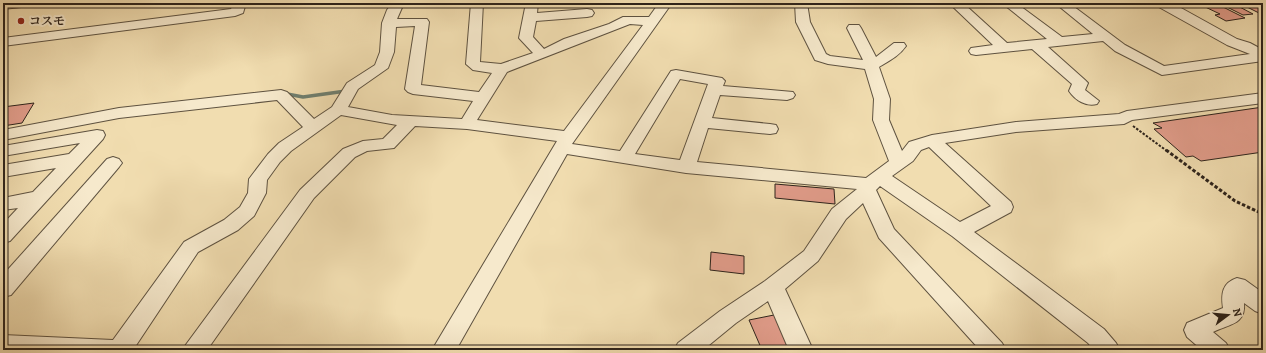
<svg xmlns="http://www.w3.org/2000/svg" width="1266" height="353" viewBox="0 0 1266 353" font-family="Alegreya,'Noto Serif JP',serif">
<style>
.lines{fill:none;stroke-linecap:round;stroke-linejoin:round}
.stream{stroke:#6f7f6f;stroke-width:3.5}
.building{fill:#e19c8a;stroke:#2d231b}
.minor-casing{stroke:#5e5240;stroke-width:2}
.path-far1{stroke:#2d231b;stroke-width:2;stroke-dasharray:2.5 1.5;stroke-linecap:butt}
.path{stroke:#2d231b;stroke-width:3;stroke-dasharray:3.5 2;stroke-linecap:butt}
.minor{fill:#f6e9cc;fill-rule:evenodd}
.poi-dot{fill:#8f2418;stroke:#f6e9cc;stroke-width:1.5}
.labels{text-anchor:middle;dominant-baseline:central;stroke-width:4;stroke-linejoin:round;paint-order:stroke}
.far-poi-label{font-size:12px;font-weight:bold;fill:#2d231b;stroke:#f6e9cc;text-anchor:start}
</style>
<rect width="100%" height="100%" fill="#f1ddb0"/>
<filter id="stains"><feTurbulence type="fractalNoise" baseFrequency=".005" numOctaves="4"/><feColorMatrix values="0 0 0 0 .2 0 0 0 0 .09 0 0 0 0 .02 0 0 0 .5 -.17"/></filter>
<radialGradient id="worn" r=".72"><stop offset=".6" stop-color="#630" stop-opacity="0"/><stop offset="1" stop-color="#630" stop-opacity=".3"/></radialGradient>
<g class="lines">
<path class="stream" d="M282,93L303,97L346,91"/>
</g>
<g class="building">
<path d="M1215,3L1245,18L1226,21L1215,15L1220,14L1201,5Z"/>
<path d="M1219,3H1232L1253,14L1243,15Z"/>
<path d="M1239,3H1252L1263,9V15Z"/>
<path d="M34,103L22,123L3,126V107Z"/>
<path d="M1263,107V152L1201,161L1193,156L1186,157L1154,129L1162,128L1153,123Z"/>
<path d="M775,184L834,189L835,204L775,198Z"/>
<path d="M711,252L744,256V274L710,270Z"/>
<path d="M774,315L790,350H762L749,320Z"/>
</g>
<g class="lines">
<defs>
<g id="minor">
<path d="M3,3H27L21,7L3,9Z"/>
<path d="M234,3H246L243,13L235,16L3,46V38L231,9Z"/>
<path d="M392,3H404L397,19H427L429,22L421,85L479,92L492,73L473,70L466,64L471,3H483L480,62L501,64L533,53L519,38L526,3H538L537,13L587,9L592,10L594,13L592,16L587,17L536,21L533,37L544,49L564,39L609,24L623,17H649L659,3H672L572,144L620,151L671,71L676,70L722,78L725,81L723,86L793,92L795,95L793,98L787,100L720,95L712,118L770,124L776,125L778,129L776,133L770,134L708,128L697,162L866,178L889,161L873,120L874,99L865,69L828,64L815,60L796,22L795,3H807L810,22L826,54L830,56L863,60L847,28L849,25H859L861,28L876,57L894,43H904L906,46C899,56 889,61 879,67L890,99L889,120L902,151L909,142L932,135L1016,122L1119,114L1127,111L1263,93V103L1132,120L1124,124L1016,132L945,143L1011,202L1013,207L1011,212L974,232L1104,329L1116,343L1120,350H1094L1088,343L952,236L880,186L876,190L894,229L1002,343L1006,350H980L879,238L863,203L846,219L818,261L785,289L813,350H789L768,301L736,323L703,350H674L678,343L720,311L765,281L804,251L832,209L857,189L686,173L567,154L456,350H432L557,141L467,129L415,126L394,148L367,151L355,157L314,198L207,350H182L300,190L343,149L363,141L383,139L397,125L341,115L291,151L280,162L267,180L266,193L254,216L238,230L198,252L133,350H3V335L113,340L184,242L224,220L240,207L248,193L249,179L268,154L279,143L303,127L277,100L119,118L3,140V130L119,108L281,90L287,92L314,119L332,107L347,83L375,65L380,52L382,23L387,10ZM630,24L643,25L564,131L477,120L507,72ZM415,26L405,89L408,92L413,94L473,101L462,119L392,115L348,107L358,89L388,68L394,52L396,27ZM680,79L708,84L680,160L635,154ZM929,147L991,206L960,222L892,176L913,161L921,150Z"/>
<path d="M949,3H963L1007,43L1047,39L1002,3H1016L1062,37L1093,34L1055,3H1069L1125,45L1164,66L1250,54L1227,45L1157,6L1156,3H1172L1237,39L1250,43L1263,50V61L1162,75L1115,51L1103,41L1048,47L1085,80L1088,83L1085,90L1099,101L1097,104C1086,107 1075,100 1069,91L1072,84L1032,49L976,55L971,54L969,51L971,48L993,45Z"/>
<path d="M97,130L103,131L105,135L103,139L10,241L3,243V224L18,208L3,210V198L33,192L56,168L3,177V165L69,154L80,143L3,156V146Z"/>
<path d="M113,157L119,159L122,163L119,167L11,295L3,297V275L107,159Z"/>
<path d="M1237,278L1245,280L1263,293V314L1255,311L1244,303C1246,324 1230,324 1213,332L1226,343L1230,350H1202L1187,337L1184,330L1187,323L1223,308C1221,294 1222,283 1237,278Z"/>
</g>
</defs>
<use href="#minor" class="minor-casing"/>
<path class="path-far1" d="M1133,126L1167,151"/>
<path class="path" d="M1166,150L1235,201L1263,214"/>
<use href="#minor" class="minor"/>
</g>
<circle class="poi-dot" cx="21" cy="21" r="4"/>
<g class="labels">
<g class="far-poi-label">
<text x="29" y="21">コスモ</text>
</g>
</g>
<rect width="1266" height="353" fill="none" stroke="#f1ddb0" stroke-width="16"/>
<rect x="4" y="4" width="1258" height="345" fill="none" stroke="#2d231b" stroke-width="2"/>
<rect x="8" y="8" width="1250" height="337" fill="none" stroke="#2d231b"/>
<g transform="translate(1228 315) rotate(74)" stroke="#f6e9cc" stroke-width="3" paint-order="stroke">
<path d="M0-3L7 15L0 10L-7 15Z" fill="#2d231b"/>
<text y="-6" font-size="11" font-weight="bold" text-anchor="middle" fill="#2d231b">N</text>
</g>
<rect width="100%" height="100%" filter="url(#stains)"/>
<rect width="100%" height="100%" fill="url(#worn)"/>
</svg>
